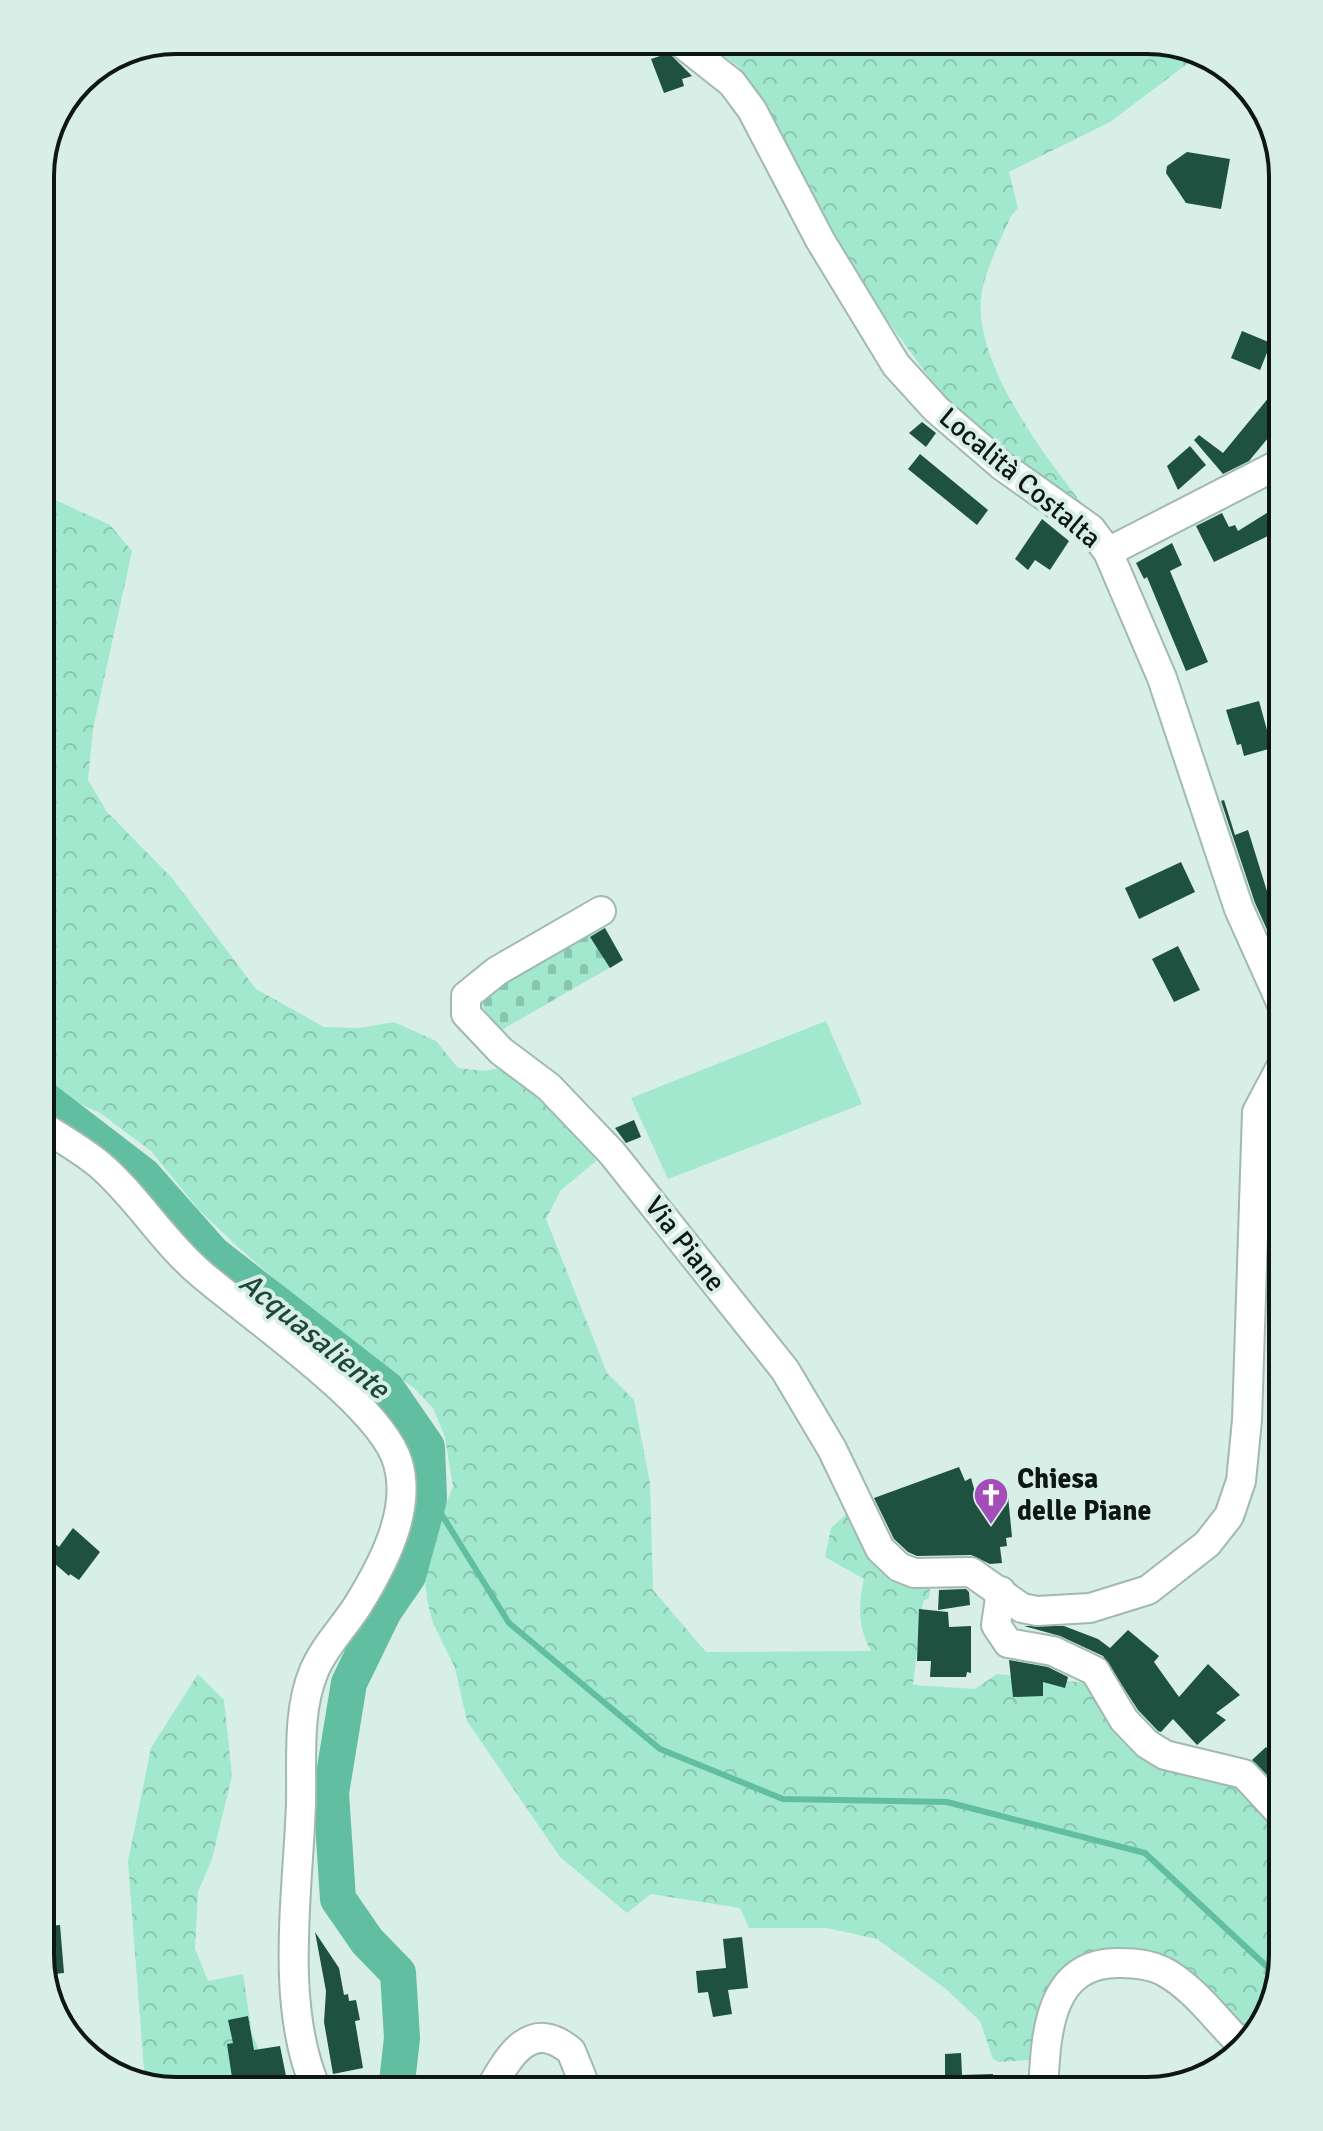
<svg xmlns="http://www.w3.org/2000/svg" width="1323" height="2131" viewBox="0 0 1323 2131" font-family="Signika,sans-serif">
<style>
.forest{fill:url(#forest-crowns)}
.cemetery{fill:url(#cemetery-stones)}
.pitch{fill:#a1e8ce}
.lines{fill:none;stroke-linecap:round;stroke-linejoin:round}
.stream{stroke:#61bea0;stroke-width:6}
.river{stroke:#61bea0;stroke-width:36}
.building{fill:#1f5141}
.minor-casing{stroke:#a1b9af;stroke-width:32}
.minor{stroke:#fff;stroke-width:28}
.labels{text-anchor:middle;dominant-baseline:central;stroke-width:8;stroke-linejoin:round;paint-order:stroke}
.street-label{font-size:28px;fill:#0f1714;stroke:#d7efe6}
.poi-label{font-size:28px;font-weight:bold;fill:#0f1714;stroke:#d7efe6;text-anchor:start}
.water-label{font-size:30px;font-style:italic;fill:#1f483b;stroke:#d7efe6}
.rim{fill:none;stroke:#0f1714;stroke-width:4}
</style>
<defs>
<pattern id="forest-crowns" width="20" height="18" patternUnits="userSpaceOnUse" patternTransform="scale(2)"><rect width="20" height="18" fill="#a1e8ce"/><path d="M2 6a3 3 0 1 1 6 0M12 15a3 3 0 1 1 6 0" fill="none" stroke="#89c6b0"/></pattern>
<pattern id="cemetery-stones" width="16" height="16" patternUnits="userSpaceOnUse" patternTransform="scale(2)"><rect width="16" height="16" fill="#a1e8ce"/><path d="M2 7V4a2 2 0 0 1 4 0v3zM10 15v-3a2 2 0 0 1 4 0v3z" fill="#89c6b0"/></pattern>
</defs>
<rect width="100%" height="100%" fill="#d7efe6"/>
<g class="forest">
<path d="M1157,40L1199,55L1110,122L1009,172L1018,208L1011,216C1001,240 987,265 982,291C969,361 1050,463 1091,515L1035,483L937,388L837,252L739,67L710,45Z"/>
<path d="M40,493L110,525L132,551L93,729L88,780L107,812L172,878L256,989L324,1027L360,1028L394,1022L436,1041L458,1068L484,1071L506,1067C540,1093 573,1125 596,1161L561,1190L546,1219L607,1373L634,1400L650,1483L653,1590L706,1652L871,1651C858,1627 858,1606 864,1579L825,1557L831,1528L862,1500C884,1536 895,1551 932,1571L929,1598L923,1601L913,1685L975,1689L997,1674L1107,1685L1161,1735L1175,1744L1227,1761L1283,1837V1956L1260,2030L1253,2037L1174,1971L1070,1965C1037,1990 1039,2022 1043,2059L999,2062L993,2059L980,2021L946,1989L877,1939L827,1928H749L740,1908L651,1894L627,1913L560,1857L467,1721L455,1668L433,1623L427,1600L423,1558L453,1487L445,1437L433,1408L414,1388L361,1353L239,1248L199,1210L151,1151L100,1113L40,1086Z"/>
<path d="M198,1674L224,1700L232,1776L212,1859L198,1892L195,1949L208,1981L243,1974L252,2034L278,2091H167L145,2083L128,1861L151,1748Z"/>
</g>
<path class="cemetery" d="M598,916L623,960L498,1032L474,991Z"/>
<path class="pitch" d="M826,1021L862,1104L668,1179L631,1098Z"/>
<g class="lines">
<path class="stream" d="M429,1494L509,1623L660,1749L783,1799L947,1802L1145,1853L1277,1976"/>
<path class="river" d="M40,1096L143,1175L213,1254L387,1389L427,1447L429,1499L408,1576L384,1611L349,1683L331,1793L338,1899L367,1941L398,1973L402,2038L396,2091"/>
</g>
<g class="building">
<path d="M669,53L692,76L682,79L684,86L664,93L651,59Z"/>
<path d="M1187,152L1230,159L1221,209L1186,203L1166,173L1167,166Z"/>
<path d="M1242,331L1271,343L1260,370L1231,358Z"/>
<path d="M1270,396L1283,406V420L1249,461L1223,474L1194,440L1199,435L1223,453Z"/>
<path d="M922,422L936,433L926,447L909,433Z"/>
<path d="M1190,446L1206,465L1178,490L1167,466Z"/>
<path d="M920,454L988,510L977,525L908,469Z"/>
<path d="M1283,503V536L1271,542L1268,536L1214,562L1196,526L1222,513L1229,527L1235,525L1238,531Z"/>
<path d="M1042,519L1069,541L1050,570L1035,560L1028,570L1015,559Z"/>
<path d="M1172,543L1182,565L1170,571L1208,662L1186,671L1147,577L1144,579L1136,563Z"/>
<path d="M1259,701L1272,748L1244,756L1241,744L1237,745L1226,710Z"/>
<path d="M1224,800L1235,835L1248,830L1275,917L1283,916V965L1255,903L1221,801Z"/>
<path d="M1181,862L1195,892L1139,919L1125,888Z"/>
<path d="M605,928L623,960L610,968L590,937Z"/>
<path d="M1178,946L1200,990L1174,1002L1152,959Z"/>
<path d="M634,1120L641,1137L626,1143L615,1128Z"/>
<path d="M959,1467L965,1481L971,1478L975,1492L988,1491L994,1497L1008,1496L1012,1537L1006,1538L1007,1546L1000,1547L1002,1563L990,1564L971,1555L917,1556L908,1552L894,1539L874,1498Z"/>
<path d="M73,1528L100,1552L79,1580L70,1574L69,1576L40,1551V1531L59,1547Z"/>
<path d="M966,1589L969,1592L970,1605L938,1610L939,1590Z"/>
<path d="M919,1609L948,1612L949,1627L971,1626V1673L967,1672L966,1677H930L931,1661H917Z"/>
<path d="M1024,1626H1064L1098,1639L1110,1648L1128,1630L1159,1656L1154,1662L1179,1697L1208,1664L1240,1695L1216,1713L1226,1720L1197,1745L1173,1719L1161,1732L1158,1731L1138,1710L1103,1656L1060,1636Z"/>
<path d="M1009,1660L1048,1667L1068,1677L1065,1688L1043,1682V1696L1013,1697Z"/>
<path d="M1266,1747L1283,1767V1791L1252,1760Z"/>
<path d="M60,1925L64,1973L45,1975L40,1927Z"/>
<path d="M315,1932L339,1968L344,1995L348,1994L349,2001L356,2000L360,2020L355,2021L363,2068L333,2074L324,2022L326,1991Z"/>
<path d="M742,1937L748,1988L728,1990L732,2014L713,2017L708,1992L698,1993L696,1971L726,1968L723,1939Z"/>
<path d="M248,2016L254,2050L280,2046L289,2091H234L227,2044L233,2043L228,2020Z"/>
<path d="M961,2053L962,2075L993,2074V2091H945V2054Z"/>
</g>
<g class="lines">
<defs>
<g id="minor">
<path d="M684,45L732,83L752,110L820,240L896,365L936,409L1001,465L1091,529L1108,552L1162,678L1239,909L1283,1007"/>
<path d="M1108,552L1283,462"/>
<path d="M601,911L497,971L466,996V1014L501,1051L549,1087L612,1153L785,1370L832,1449L880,1549L899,1567L914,1573L971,1572L1022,1608L1037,1611L1090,1608L1148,1590L1207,1544L1229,1516L1241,1481L1247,1420L1257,1112L1283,1063"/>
<path d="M40,1125C61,1138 82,1150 100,1165C137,1197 162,1240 199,1272C248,1315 381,1404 398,1463C412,1511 382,1566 358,1605C344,1627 324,1647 314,1671C297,1711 302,1760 301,1803C298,1893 279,2006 317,2091"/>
<path d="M1001,1591L996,1625L1008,1643L1053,1651L1095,1671L1124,1720L1147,1744L1165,1755L1244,1774L1283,1816"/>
<path d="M489,2091C509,2056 530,2017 571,2051L582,2078V2091"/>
<path d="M1043,2091C1046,2037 1047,1961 1121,1963C1134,1963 1151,1965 1163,1971C1195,1988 1217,2021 1243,2046"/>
</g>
</defs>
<use href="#minor" class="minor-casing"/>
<use href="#minor" class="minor"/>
</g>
<defs>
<symbol id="church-pin" viewBox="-11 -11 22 30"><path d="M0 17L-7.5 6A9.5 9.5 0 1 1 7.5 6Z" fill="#a44cb8" stroke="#d7efe6"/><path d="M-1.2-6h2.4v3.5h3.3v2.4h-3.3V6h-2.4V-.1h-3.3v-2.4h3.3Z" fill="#fff"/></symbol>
</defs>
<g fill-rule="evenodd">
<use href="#church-pin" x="971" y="1475" width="40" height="54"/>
</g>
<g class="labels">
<g class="street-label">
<text transform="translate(1020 478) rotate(40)">Località Costalta</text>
<text transform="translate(685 1244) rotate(52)">Via Piane</text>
</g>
<g class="poi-label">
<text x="1017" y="1479">Chiesa<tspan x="1017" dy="32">delle Piane</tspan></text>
</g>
<g class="water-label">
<text transform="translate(314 1336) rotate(39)">Acquasaliente</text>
</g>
</g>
<path d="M0 0H1323V2131H0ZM176 54H1147A122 122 0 0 1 1269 176V1955A122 122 0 0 1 1147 2077H176A122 122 0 0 1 54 1955V176A122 122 0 0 1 176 54Z" fill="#d7efe6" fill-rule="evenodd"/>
<path class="rim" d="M176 54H1147A122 122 0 0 1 1269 176V1955A122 122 0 0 1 1147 2077H176A122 122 0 0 1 54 1955V176A122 122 0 0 1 176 54Z"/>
</svg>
